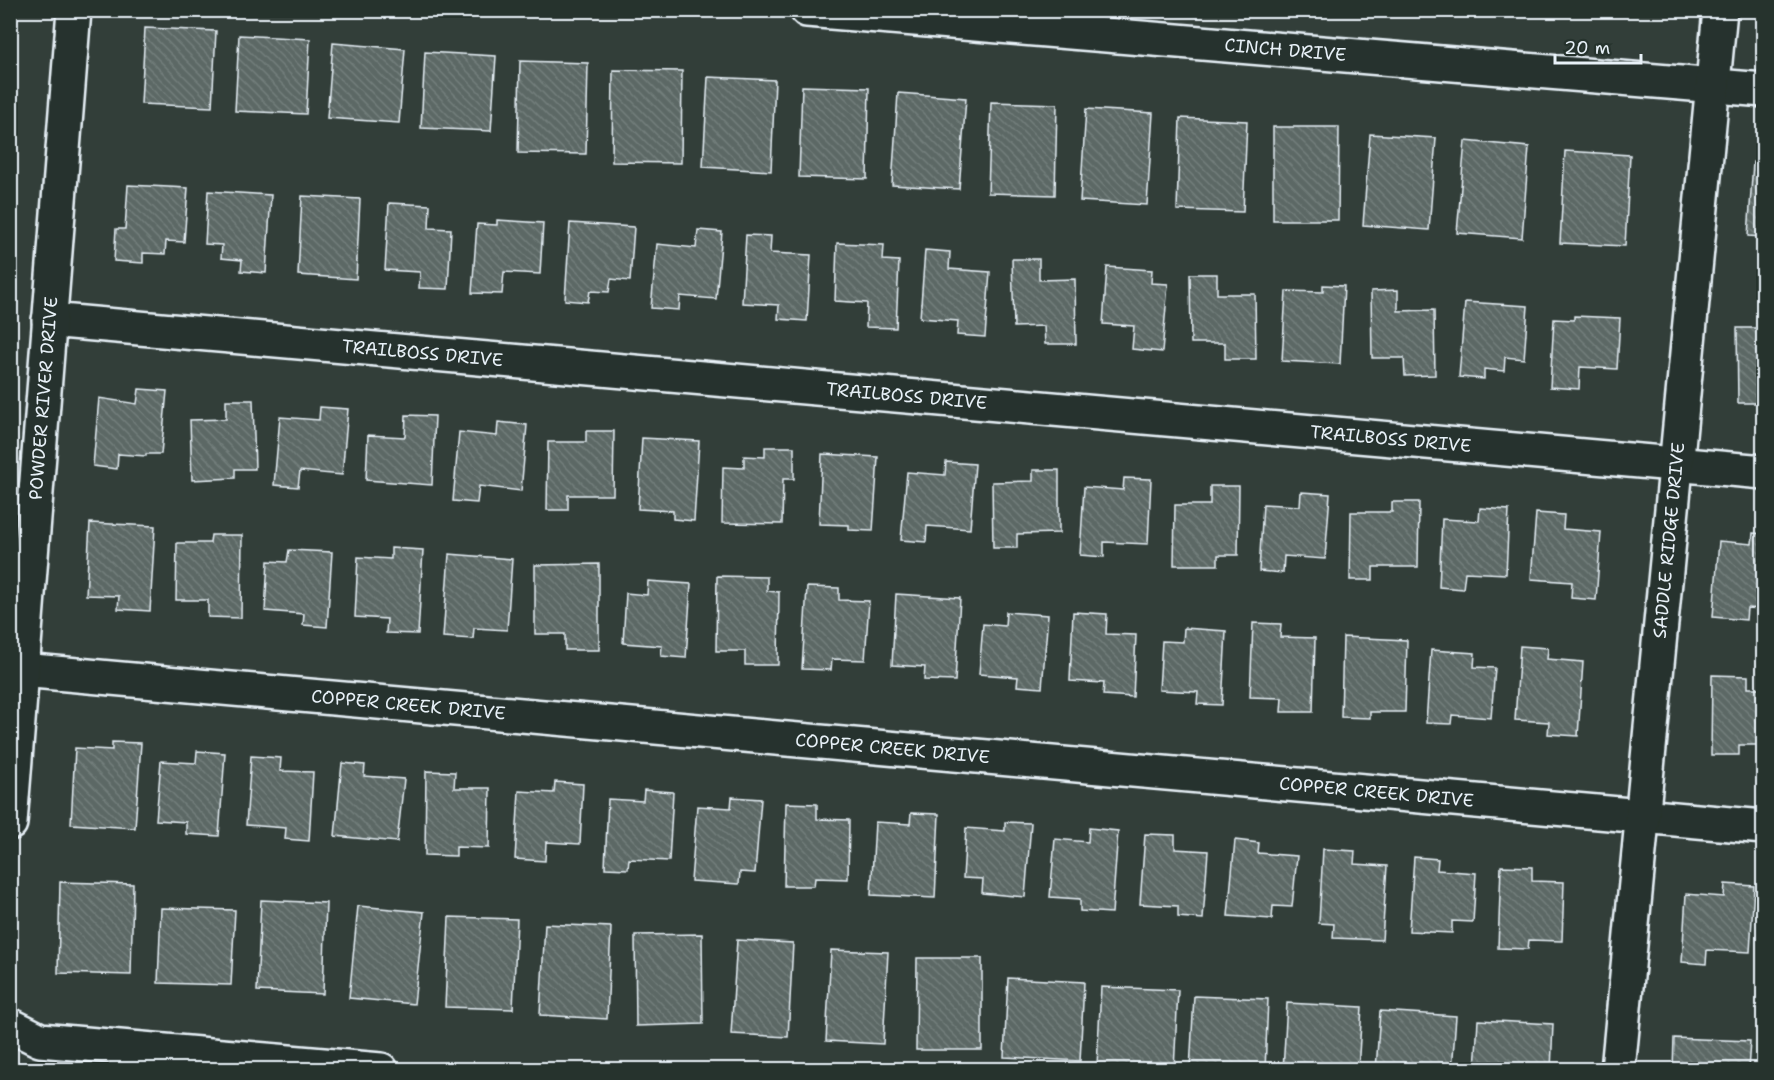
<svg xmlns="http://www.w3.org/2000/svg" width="1774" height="1080" viewBox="0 0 1774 1080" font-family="'Shantell Sans',sans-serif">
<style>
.building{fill:url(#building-back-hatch);stroke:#e8f1f8;stroke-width:1.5}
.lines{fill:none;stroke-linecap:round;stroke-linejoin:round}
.minor-casing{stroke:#e8f1f8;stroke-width:38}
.minor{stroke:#26332d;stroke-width:33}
.labels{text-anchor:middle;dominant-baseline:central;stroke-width:5;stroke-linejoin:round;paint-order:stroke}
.street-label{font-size:18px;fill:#e8f1f8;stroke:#26332d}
</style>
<defs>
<pattern id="building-back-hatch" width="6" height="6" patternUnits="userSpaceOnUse" patternTransform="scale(1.5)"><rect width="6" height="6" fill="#5c6865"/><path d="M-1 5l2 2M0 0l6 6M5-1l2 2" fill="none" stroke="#737e7c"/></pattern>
</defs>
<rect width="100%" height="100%" fill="#323e39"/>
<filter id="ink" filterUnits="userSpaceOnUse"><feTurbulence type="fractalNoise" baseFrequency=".0167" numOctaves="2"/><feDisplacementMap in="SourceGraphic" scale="12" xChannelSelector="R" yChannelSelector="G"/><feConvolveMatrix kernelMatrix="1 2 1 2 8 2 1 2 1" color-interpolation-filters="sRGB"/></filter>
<g filter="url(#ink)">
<g class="building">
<path d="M145,28L216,31L212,107L141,104Z"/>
<path d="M239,35L310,39L306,114L235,111Z"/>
<path d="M333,43L405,49L399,123L327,118Z"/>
<path d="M425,52L496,56L491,131L421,128Z"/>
<path d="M520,61L588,63L586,154L518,153Z"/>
<path d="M613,70L682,71L681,163L612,162Z"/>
<path d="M708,77L775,80L771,171L703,167Z"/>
<path d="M802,86L869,88L867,179L799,177Z"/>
<path d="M898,93L966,98L959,189L892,185Z"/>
<path d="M991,102L1057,104L1055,195L988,193Z"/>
<path d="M1086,109L1153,113L1147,205L1080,201Z"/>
<path d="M1180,118L1247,121L1243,212L1177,210Z"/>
<path d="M1273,127H1339L1338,220H1273Z"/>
<path d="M1370,134L1436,138L1429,230L1363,225Z"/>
<path d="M1465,141L1529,147L1522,238L1457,233Z"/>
<path d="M1565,151L1630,155L1625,246L1560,243Z"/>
<path d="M1753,162L1764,163V237L1748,236Z"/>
<path d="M128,185L188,188L184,242L166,241L165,254L143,253V263L114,261L116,229H125Z"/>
<path d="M208,191L271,195L266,273L241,271L242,260L221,258L222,245L205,244Z"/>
<path d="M302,196L360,199L356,279L298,275Z"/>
<path d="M389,203L430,205L429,228L451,229L448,289L419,288L420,272L385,270Z"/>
<path d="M497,220L543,223L540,274L504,272L502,294L472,293L477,224L497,225Z"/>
<path d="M570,223L634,227L630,281L611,279L609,292L590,291L588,302L565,300Z"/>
<path d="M698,230L722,232L716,299L680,296L679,310L651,308L657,244L696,248Z"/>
<path d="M746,235L771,236L770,253L811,255L807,321L778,319L779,305L742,303Z"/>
<path d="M837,243L884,245L883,260L899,261L896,328L866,327L867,303L835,301Z"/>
<path d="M925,250L950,252L949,269L990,272L985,337L957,335L958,321L920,318Z"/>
<path d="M1012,259H1039V280L1075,279L1076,344H1045L1044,326L1014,327Z"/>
<path d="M1107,267L1152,270L1151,283L1168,284L1162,352L1132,349L1134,326L1103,324Z"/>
<path d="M1190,274H1217V294H1255L1256,359H1225V343H1191Z"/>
<path d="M1323,285L1344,286L1340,364L1282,361L1286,291L1323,292Z"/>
<path d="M1398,290V311L1434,310L1435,375L1405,376L1404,358H1372L1371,291Z"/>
<path d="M1465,302L1528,306L1524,359L1505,357L1504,371L1484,369V379L1459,377Z"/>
<path d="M1574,316L1620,318L1617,369L1580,367L1579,389L1550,387L1554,319L1574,320Z"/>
<path d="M1737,328H1764L1763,403H1738Z"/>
<path d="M139,389L167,391L161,454H146V456L118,454L117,469L93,466L99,398L137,404Z"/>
<path d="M226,400H253L255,469H235V478L192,480L190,420L226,419Z"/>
<path d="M320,407L348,409L342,475L300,471L298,487L274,485L280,417L319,420Z"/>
<path d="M406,415L435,416L432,485L366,480L368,435L405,437Z"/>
<path d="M498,422L527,425L521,491L479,486L477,503L453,501L459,432L497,436Z"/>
<path d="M586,431H614L613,495H568V510H547L548,442H586Z"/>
<path d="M642,438L699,441L694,521L673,519V511L638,509Z"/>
<path d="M765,447H794V479H783L782,524L722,523L723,467L744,468V456L765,457Z"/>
<path d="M822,454L878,457L873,531L849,530V525L819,524Z"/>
<path d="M946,462L975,464L970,529L927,526L926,542L901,540L907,472L945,475Z"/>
<path d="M1033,470H1059V533L1017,534V548H993L992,482L1033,481Z"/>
<path d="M1124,478L1151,479L1148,544L1104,542V557L1080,555L1084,487L1123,490Z"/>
<path d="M1210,486H1239L1238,555H1218V565H1174L1175,505H1210Z"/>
<path d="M1301,492L1330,494L1325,559L1284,556L1283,573L1259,571L1263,504L1300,506Z"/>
<path d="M1392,502H1419L1418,567H1373V580H1350L1351,512H1392Z"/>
<path d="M1480,508L1509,510L1506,574L1465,572L1463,589L1439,587L1442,519L1479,521Z"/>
<path d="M1536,513L1564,515L1563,529L1601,532L1596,600L1571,598L1572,582L1531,579Z"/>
<path d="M90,523L155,526L150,611L118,609L119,596L86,595Z"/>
<path d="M1753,533L1764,534V609L1747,608L1746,620L1713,617L1719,541L1752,544Z"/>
<path d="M211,535H242L241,618L208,617V600H176L177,543H210Z"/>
<path d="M391,548L423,550L418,634L386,633L387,619L355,617L358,557L391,559Z"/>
<path d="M289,550L332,552L327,627L303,625L304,614L265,611L268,561L287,562Z"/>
<path d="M449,554L512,559L507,630L474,628L473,639L443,637Z"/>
<path d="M599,564V650H565V634H535V565Z"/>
<path d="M717,576L767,577V591L779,592L778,665H745V651H716Z"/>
<path d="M648,581L691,584L686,658L661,656L662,646L623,643L626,593L647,595Z"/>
<path d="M807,587L839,588V600L869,601L865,660L832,659L831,670L802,669Z"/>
<path d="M896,594L960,598L955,681L924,680L925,667L892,665Z"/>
<path d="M1006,612L1048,615L1042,688L1017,686L1018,677L979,674L983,624L1005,626Z"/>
<path d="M1073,612L1107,614L1106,634L1136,635L1133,697L1103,695L1104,683L1070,681Z"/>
<path d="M1253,623L1281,624L1280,637L1315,638L1313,712H1281L1282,698L1250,697Z"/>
<path d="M1184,628L1226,631L1222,705L1197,704L1198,692L1159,690L1162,641L1183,642Z"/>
<path d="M1343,637L1407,640L1405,712H1370V718L1341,717Z"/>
<path d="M1520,646L1548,648L1547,659L1583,662L1578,736L1548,734L1549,722L1515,720Z"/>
<path d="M1431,650L1475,653L1474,667L1495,668L1491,718L1452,715L1451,724L1426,723Z"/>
<path d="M1712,675L1748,676V688H1764V745H1739V755H1711Z"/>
<path d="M112,742L141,743L135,828L71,824L75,748L112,750Z"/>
<path d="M197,751L225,753L219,836L186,834V822L156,820L161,761L196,763Z"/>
<path d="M251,756L281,758L280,771L313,772L309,841L285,839L286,828L246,825Z"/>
<path d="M342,763L365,765L364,776L404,779L397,842L335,836Z"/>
<path d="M426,771L455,772L454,788H490L489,848L456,847V856L425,855Z"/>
<path d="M555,782L583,784L580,844L546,842L545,861L515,859L519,791L554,793Z"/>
<path d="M644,790L673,792L669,861L629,859L628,869L605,868L608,799L643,801Z"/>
<path d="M732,797L761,799L755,873L740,872L739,884L691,881L697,806L731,808Z"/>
<path d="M786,803L817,804V819L849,820L848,879L815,878L814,886H784Z"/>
<path d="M911,813L939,814L935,898L871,895L875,822L910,824Z"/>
<path d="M1005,822L1031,823L1025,897L982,893L983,879L963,878L966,828L1005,831Z"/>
<path d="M1089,828L1118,831L1112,913L1080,911V899L1050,897L1055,839L1088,842Z"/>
<path d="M1145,834L1175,835V849L1208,851L1203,919L1178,917V906L1140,904Z"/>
<path d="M1235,840L1259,843L1258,853L1297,856L1292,907L1273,906L1272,919L1228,916Z"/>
<path d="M1323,849L1355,851L1354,864L1387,866L1382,940L1333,938L1334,924L1319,923Z"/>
<path d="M1414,857L1438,859L1437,870L1476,873L1473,922L1452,921V933L1409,931Z"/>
<path d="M1501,866L1532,867V881L1564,882L1562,941L1529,940L1528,949L1498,948Z"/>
<path d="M60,882L133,884L131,975L58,973Z"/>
<path d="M1725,884L1754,886L1750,952L1707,950L1706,964L1682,962L1686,894L1724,897Z"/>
<path d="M261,900L326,903L323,994L257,991Z"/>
<path d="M358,906L424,912L414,1004L349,998Z"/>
<path d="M161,908L235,910L231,985L158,983Z"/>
<path d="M449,917L517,919L513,1009L445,1007Z"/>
<path d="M545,924L611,927L607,1019L540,1015Z"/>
<path d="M702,934L703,1024L636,1026L635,935Z"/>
<path d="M737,940L793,943L788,1037L731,1034Z"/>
<path d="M831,950L888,952L883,1044L826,1041Z"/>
<path d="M917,958H982V1050H916Z"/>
<path d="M1008,978L1084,982L1080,1061L1004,1057Z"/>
<path d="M1101,987L1178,990L1174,1070L1097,1066Z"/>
<path d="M1194,996L1268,999L1265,1070H1190Z"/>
<path d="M1287,1003L1362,1007L1358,1070H1283Z"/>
<path d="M1380,1011L1456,1016L1452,1070H1376Z"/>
<path d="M1478,1020L1553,1024L1551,1070H1475Z"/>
<path d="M1674,1038L1750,1041L1748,1070H1673Z"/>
</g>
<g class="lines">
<defs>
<g id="minor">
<path id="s1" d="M807,10L1764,90"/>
<path id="s2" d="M49,320L1764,472"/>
<path id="s3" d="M22,670L1764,827"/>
<path id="s4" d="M10,823L74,10"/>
<path d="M10,1025L40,1040L381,1070"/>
<path id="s5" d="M1618,1070L1720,10"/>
</g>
</defs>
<use href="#minor" class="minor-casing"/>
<use href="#minor" class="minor"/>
</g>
</g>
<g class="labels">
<g class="street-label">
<text stroke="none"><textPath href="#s1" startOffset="480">CINCH DRIVE</textPath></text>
<text stroke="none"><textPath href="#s2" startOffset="375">TRAILBOSS DRIVE</textPath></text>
<text stroke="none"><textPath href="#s2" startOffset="861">TRAILBOSS DRIVE</textPath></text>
<text stroke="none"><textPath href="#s4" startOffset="426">POWDER RIVER DRIVE</textPath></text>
<text stroke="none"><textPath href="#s2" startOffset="1347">TRAILBOSS DRIVE</textPath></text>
<text stroke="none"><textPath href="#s5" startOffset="532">SADDLE RIDGE DRIVE</textPath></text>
<text stroke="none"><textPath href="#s3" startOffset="388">COPPER CREEK DRIVE</textPath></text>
<text stroke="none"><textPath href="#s3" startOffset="874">COPPER CREEK DRIVE</textPath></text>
<text stroke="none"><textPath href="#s3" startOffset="1360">COPPER CREEK DRIVE</textPath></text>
</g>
</g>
<rect width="1774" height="1080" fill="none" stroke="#26332d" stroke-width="36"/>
<rect x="18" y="18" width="1738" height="1044" fill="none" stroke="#e8f1f8" stroke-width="2" filter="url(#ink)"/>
<path d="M1555 54v9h86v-9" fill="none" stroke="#e8f1f8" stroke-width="3"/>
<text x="1564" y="54" font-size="18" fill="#e8f1f8" stroke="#26332d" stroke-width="4.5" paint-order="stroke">20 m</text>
</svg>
